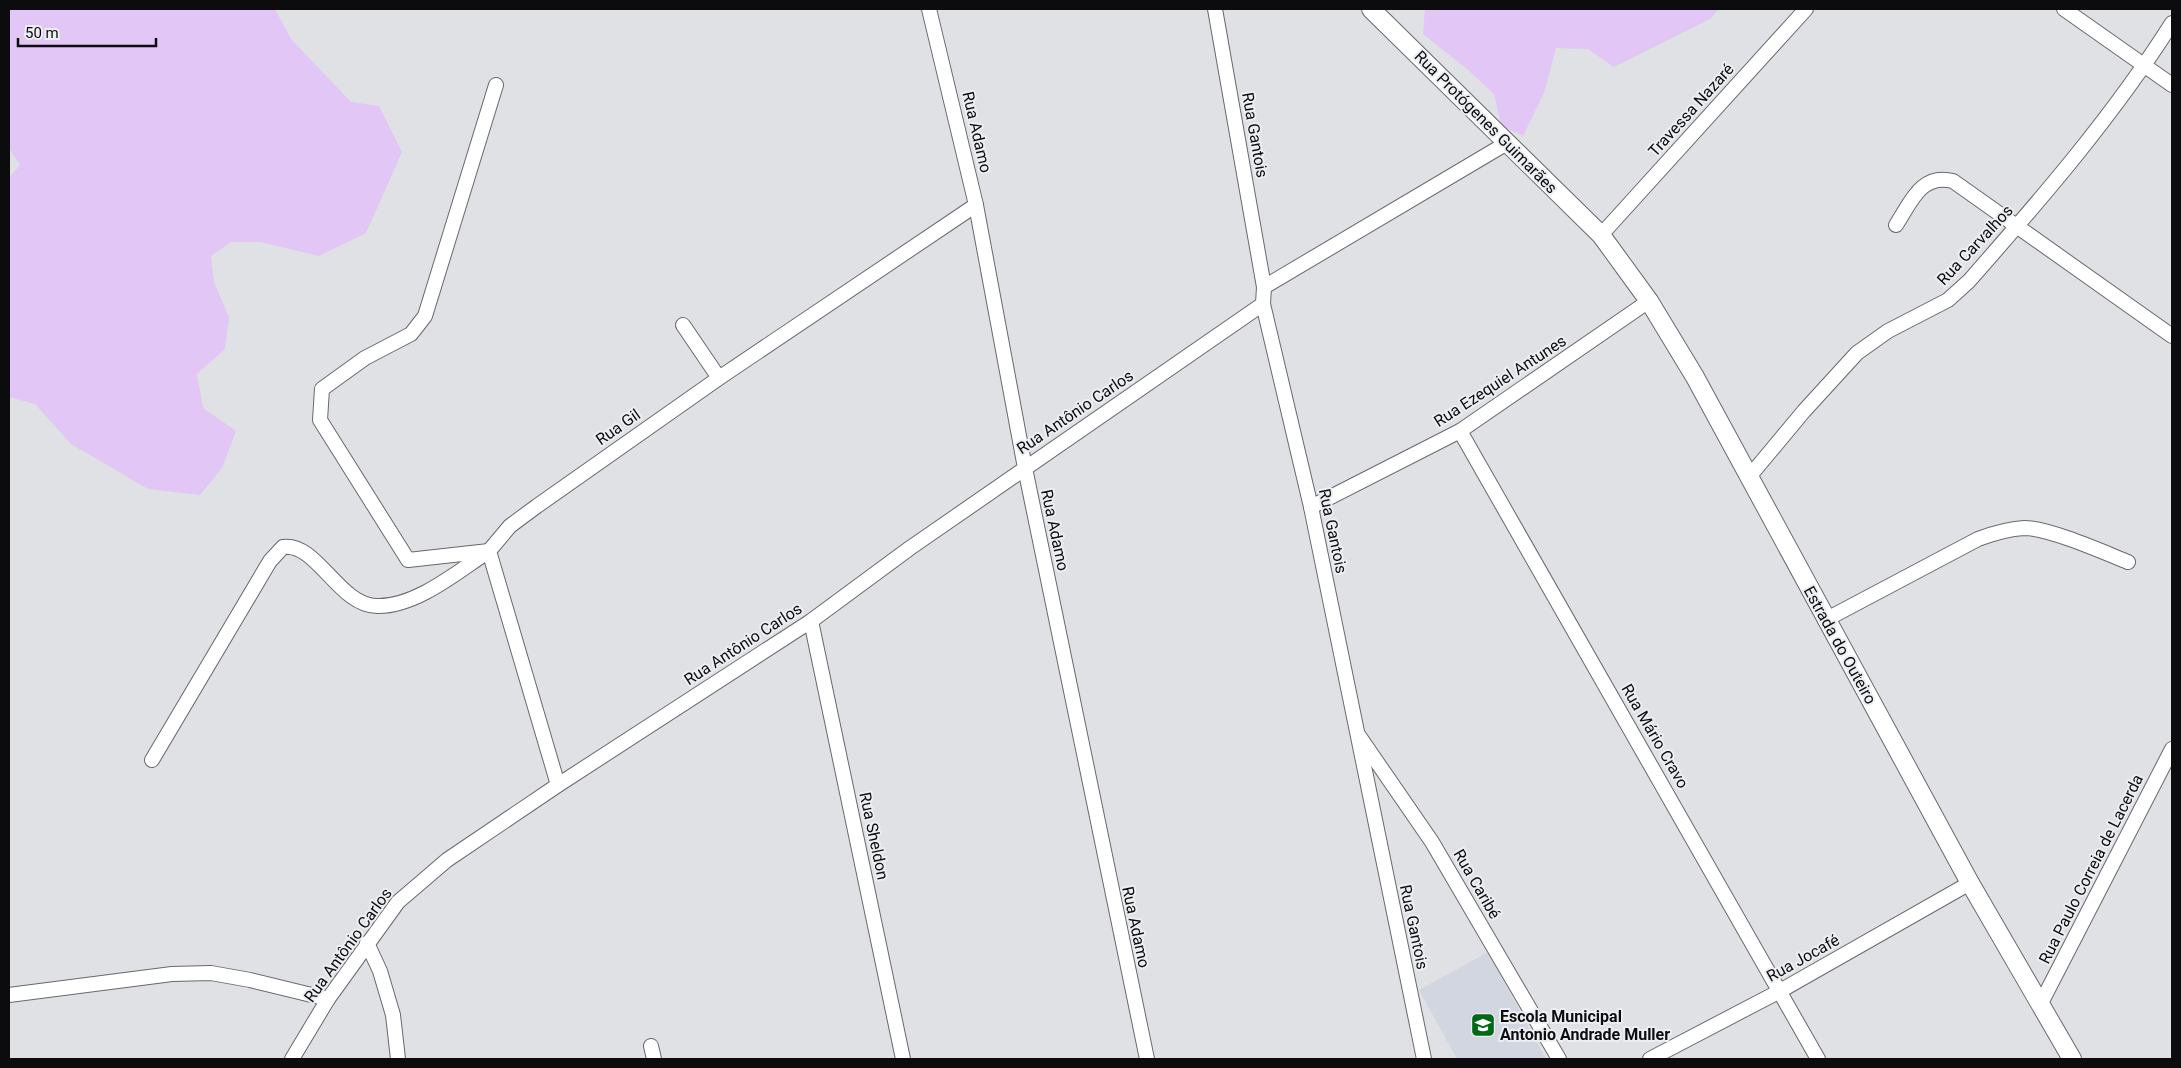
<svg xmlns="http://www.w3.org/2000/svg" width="2181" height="1068" viewBox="0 0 2181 1068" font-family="Roboto,sans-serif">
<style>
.built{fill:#d1d6e0}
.green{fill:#e1c6f6}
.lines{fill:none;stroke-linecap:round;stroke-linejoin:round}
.minor-casing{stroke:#67696c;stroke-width:16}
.tertiary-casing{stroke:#67696c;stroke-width:20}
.minor{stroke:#fff;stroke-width:14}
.tertiary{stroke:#fff;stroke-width:18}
.labels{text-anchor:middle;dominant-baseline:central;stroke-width:4;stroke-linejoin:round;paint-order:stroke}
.street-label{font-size:16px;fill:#0c0c0e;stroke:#eceef2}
.poi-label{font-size:16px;font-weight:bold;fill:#0c0c0e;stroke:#eceef2;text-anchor:start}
</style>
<rect width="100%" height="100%" fill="#dfe1e4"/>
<path class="built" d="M1488,952L1546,1059H1457L1419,990Z"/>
<g class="green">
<path d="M9,9H275L291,39L351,102L379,106L402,152L366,233L319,256L260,242H231L211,256L214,282L229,317L225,349L197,374L203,408L236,431L222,468L200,495L148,489L71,444L35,404L9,397V178L20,165L9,148Z"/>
<path d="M1425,9H1719L1710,19L1614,67L1588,49L1556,48L1544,93L1523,136L1501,125L1494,94L1467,69L1423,34Z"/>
</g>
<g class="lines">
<defs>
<g id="minor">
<path d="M929,9L976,205L1025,468L1147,1059"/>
<path d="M1215,9L1264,287L1263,304L1311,507L1424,1059"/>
<path d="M2064,9L2172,85"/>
<path d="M1896,225C1911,202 1921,173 1953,181L2172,336"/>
<path d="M1601,235L1806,9"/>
<path d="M1264,287L1507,143"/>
<path d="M683,325L719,378"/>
<path d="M1460,431L1818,1059"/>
<path d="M1749,477L1804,411L1857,353L1888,331L1948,300L1969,281C2042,198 2113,116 2172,23"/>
<path d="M1311,507L1460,431L1649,301"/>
<path d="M489,551L408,560L320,420L322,389L365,358L411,334L425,316L496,85"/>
<path d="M1825,620L1978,539C1994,533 2007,529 2024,528C2049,528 2103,552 2128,562"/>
<path d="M811,621L903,1059"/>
<path d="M1359,736L1432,842L1559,1059"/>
<path d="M152,760L270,561L283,547C317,542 339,606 377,606C415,607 456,573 486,553"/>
<path d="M558,785L489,551L510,526L537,506L719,378L976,205"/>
<path d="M367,943L380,971L393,1015L398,1059"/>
<path d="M9,995L172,974L211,973L250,980L328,999"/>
<path d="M2040,1005L2172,749"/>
<path d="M651,1046L654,1059"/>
<path d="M292,1059L328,999L398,902L447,860L558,785L811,621L910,548L1263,304"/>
<path d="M1650,1059L1780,991L1970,883"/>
</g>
<path id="tertiary" d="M1371,9L1601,235L1649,301L1695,377L1970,883L2072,1059"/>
</defs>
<use href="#minor" class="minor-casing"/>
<use href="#tertiary" class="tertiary-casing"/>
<use href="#minor" class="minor"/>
<use href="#tertiary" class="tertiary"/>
</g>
<defs>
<symbol id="school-square" viewBox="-11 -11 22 22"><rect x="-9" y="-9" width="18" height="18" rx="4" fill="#006916" stroke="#eceef2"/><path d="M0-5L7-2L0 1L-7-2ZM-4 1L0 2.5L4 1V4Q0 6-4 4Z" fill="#fff"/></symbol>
</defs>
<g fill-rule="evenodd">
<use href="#school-square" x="1469" y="1011" width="28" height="28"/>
</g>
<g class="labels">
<g class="street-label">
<text transform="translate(1691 110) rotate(-48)">Travessa Nazaré</text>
<text transform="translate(1486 122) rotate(45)">Rua Protógenes Guimarães</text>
<text transform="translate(977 132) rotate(77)">Rua Adamo</text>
<text transform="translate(1255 135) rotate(80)">Rua Gantois</text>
<text transform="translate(1975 245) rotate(-47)">Rua Carvalhos</text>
<text transform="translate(1500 381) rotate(-33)">Rua Ezequiel Antunes</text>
<text transform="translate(1075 412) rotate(-34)">Rua Antônio Carlos</text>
<text transform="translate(618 427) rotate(-35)">Rua Gil</text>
<text transform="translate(1055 530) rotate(78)">Rua Adamo</text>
<text transform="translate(1333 531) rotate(78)">Rua Gantois</text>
<text transform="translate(743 644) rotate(-33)">Rua Antônio Carlos</text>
<text transform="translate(1840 645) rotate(61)">Estrada do Outeiro</text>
<text transform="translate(1655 736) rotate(60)">Rua Mário Cravo</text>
<text transform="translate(874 836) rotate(78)">Rua Sheldon</text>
<text transform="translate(2091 869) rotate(-63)">Rua Paulo Correia de Lacerda</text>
<text transform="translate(1477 884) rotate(60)">Rua Caribé</text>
<text transform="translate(1136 927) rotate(78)">Rua Adamo</text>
<text transform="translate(1414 927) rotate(78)">Rua Gantois</text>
<text transform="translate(348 945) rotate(-54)">Rua Antônio Carlos</text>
<text transform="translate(1803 958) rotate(-29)">Rua Jocafé</text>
</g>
<g class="poi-label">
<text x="1500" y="1016">Escola Municipal<tspan x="1500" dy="18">Antonio Andrade Muller</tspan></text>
</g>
</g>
<rect width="2181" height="1068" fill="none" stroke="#0c0c0e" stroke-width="20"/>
<path d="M18 38v8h138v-8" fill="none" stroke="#0c0c0e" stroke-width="2.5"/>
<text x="25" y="38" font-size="15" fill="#0c0c0e" stroke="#eceef2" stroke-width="4" paint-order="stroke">50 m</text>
</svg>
